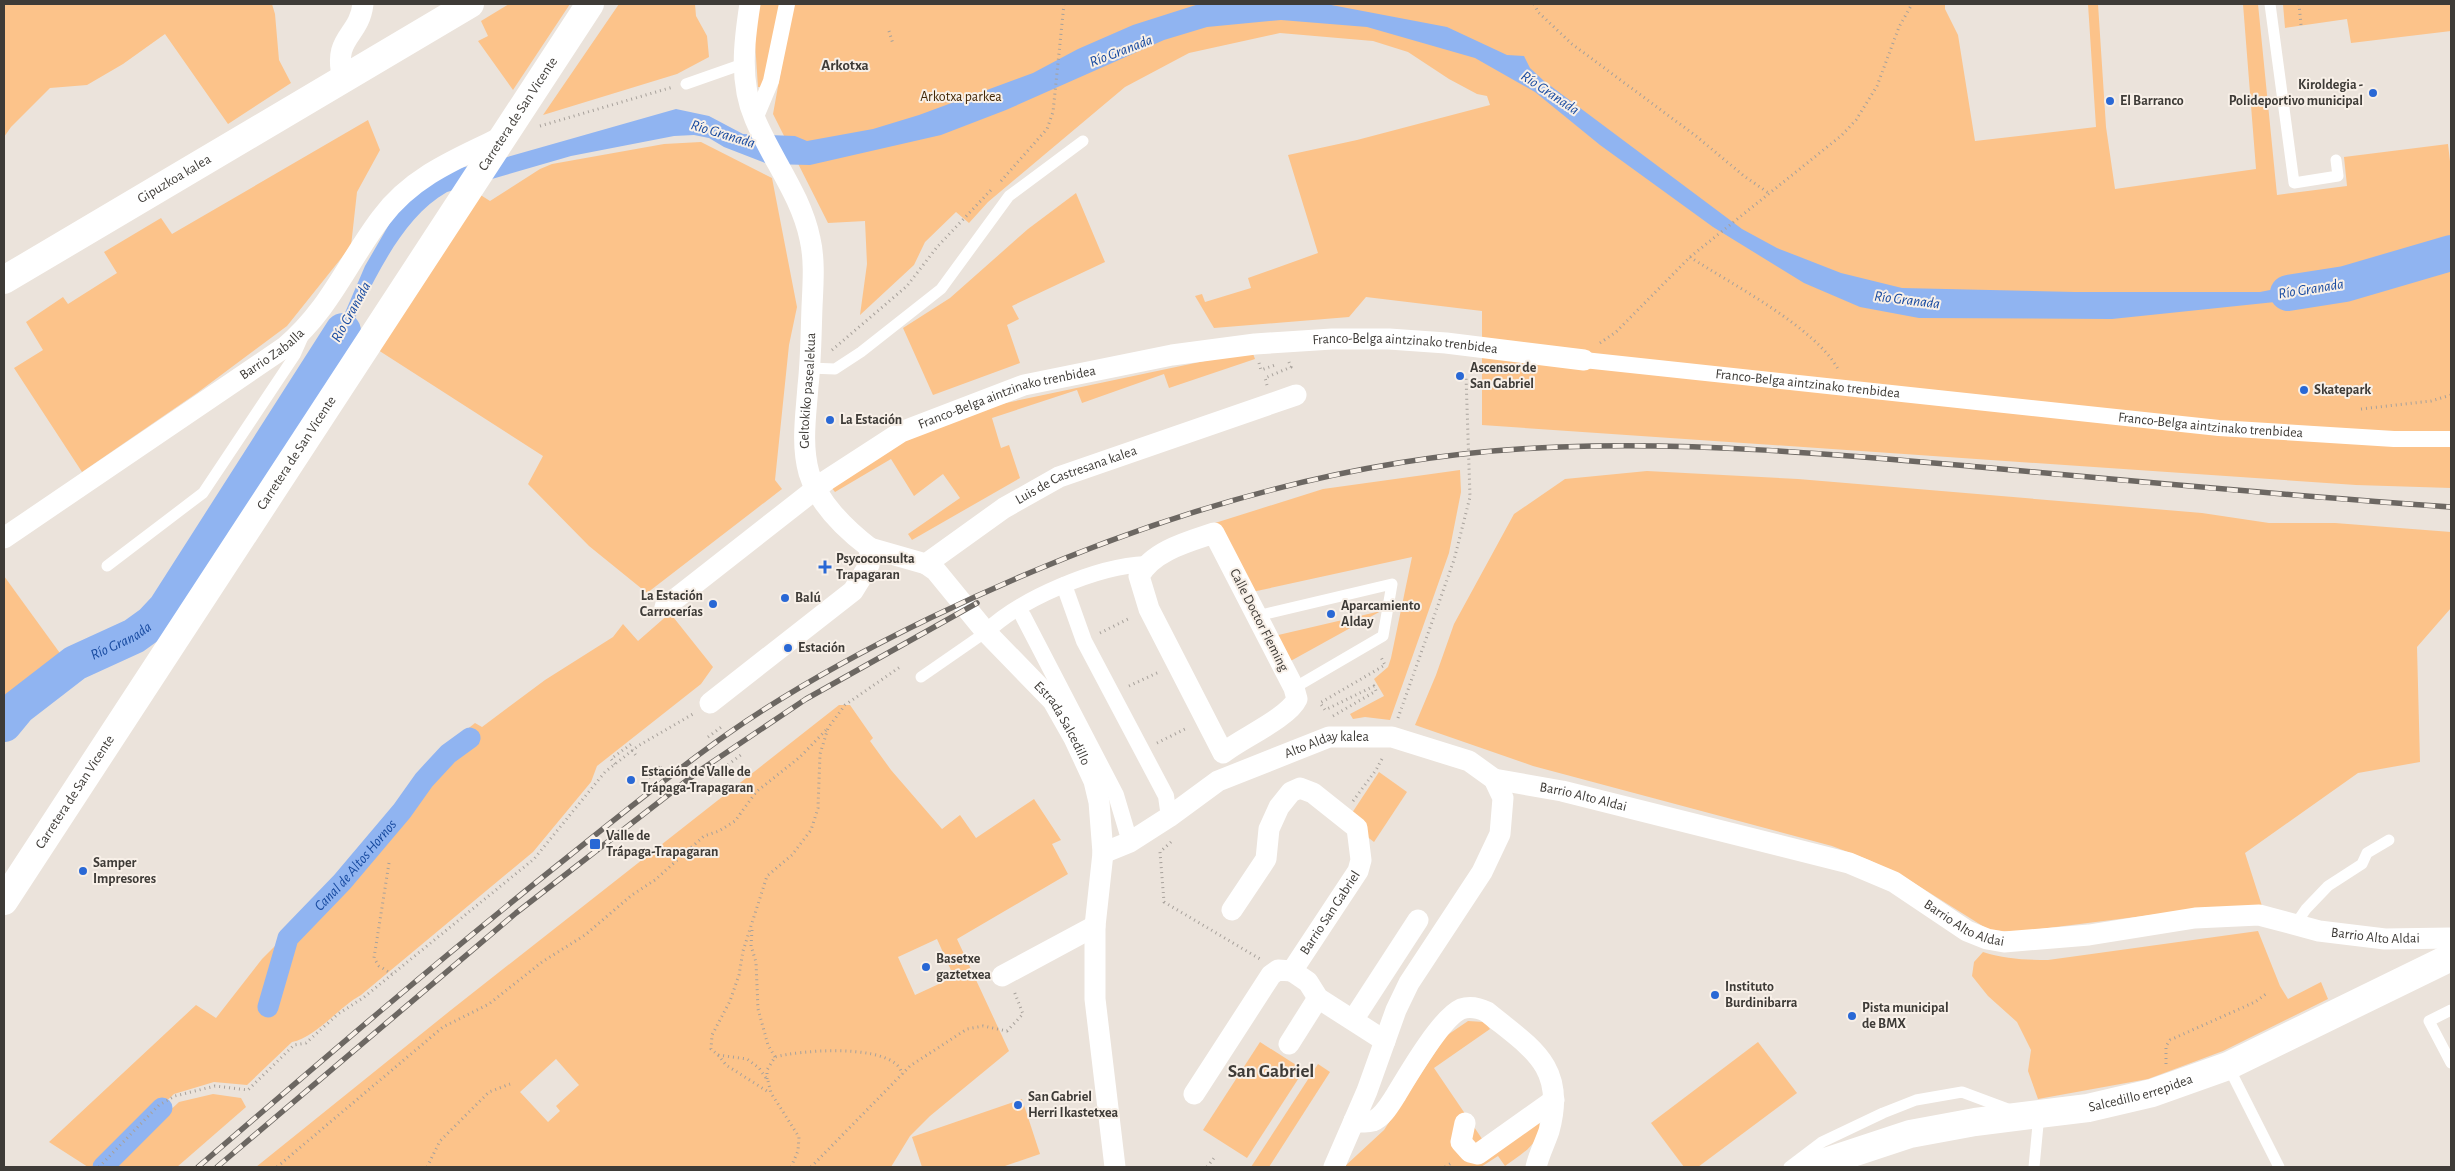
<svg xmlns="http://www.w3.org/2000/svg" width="2455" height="1171" viewBox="0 0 2455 1171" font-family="'Alegreya Sans',sans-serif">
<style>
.green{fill:#fcc38a;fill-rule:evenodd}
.water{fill:#90b4f1}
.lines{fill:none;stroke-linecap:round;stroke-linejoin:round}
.canal{stroke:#90b4f1;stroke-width:21}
.river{stroke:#90b4f1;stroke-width:36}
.path{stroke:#a7a19b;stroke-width:3;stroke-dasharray:1 4;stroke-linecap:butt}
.service{stroke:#fff;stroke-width:11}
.pedestrian{stroke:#fff;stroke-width:16}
.minor{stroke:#fff;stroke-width:21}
.tertiary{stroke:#fff;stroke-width:28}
.rail-casing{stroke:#6c6762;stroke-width:5.5}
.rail{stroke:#f8f0e8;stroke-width:4;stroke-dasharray:11;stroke-linecap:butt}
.poi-dot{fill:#2968d5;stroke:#f8f0e8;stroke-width:2}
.labels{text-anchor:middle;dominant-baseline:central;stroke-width:4;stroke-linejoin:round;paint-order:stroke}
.poi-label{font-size:14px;font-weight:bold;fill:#3e3b37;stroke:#f8f0e8;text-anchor:start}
.park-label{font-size:14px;fill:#412605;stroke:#f8f0e8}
.street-label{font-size:14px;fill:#3e3b37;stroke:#f8f0e8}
.water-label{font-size:15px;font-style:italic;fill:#174aa0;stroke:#f8f0e8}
.neighbourhood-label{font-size:15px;font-weight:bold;fill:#3e3b37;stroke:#f8f0e8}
.district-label{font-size:19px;font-weight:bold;fill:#3e3b37;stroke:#f8f0e8}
</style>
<rect width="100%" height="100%" fill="#ebe3db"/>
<g class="green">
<path d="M4,4H272L275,14L279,60L291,83L228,124L165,34L123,64L87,85L50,88L11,127L4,137Z"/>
<path d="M509,4H570L513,90L478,41L488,36L481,21Z"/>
<path d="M619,4H695L696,16L707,36L709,57L677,74L543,115Z"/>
<path d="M759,4H781L764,87H758L754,28Z"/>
<path d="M793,4H1945V9L1958,35L1975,141L2096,127L2088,4H2098L2106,127L2115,189L2256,169L2243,4H2258L2277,195L2347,186L2344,157L2448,144L2451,170V488L2356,485L1482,425V311L1366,297L1349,317L1214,328L1195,296L1202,294L1205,302L1251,288L1248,278L1318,253L1288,155L1357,140L1490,105L1487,96L1477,94L1449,79L1408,52L1373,41L1280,33L1189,53L1125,87L988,202L969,223L956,212L925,242L914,265L860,315L867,264L865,221L828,223L773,114Z"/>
<path d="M2283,4H2451V31L2351,43L2347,19L2285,28Z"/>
<path d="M368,120L380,150L357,192L351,246L287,326L197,393L82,472L14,368L43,350L26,322L63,297L68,304L117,273L104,252L161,218L172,234Z"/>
<path d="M701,142L772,178L797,307L789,345L775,480L782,489L647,593L589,546L528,484L543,456L378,350L479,194L490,201L540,169L552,164L664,144Z"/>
<path d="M1076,193L1105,262L1012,306L1019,319L1007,325L1020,363L933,395L903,328L950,298L1028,229Z"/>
<path d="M1252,351L1255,359L1169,388L1164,374L1082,403L1077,390L992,418L1001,448L1009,445L1020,478L912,540L908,534L960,498L943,474L914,496L891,459L835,492L831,487L905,438L982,408Z"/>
<path d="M1460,470L1461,492L1449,553L1390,720L1365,717L1353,719L1350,714L1384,696L1374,679L1388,667L1391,658L1412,557L1252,592L1215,523L1323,489Z"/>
<path d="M1647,471L1798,479L2202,513L2269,523H2335L2451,532V608L2417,647L2420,762L2358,773L2245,853L2262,906L2191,910L2015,932L1989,930L1906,878L1869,860L1832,846L1533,766L1415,725L1436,675L1454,624L1514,514L1565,479Z"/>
<path d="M4,576L62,656L4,707Z"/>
<path d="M1381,611L1287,663L1274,636Z"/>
<path d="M670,613L713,667L701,684L597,766L591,782L533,852L361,995C339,1007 315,1038 292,1042L247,1085L214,1082L174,1094L111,1153L101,1167H88L49,1142L196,1005L216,1018L262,959L312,909L365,851L386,825L411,786L428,765L450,743L475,723L482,727L545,680L613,637L623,624L638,641Z"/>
<path d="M839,705H850L873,738L870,741L891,770L942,829L960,815L976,838L1034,799L1061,840L1052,844L1068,874L957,939L1009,1051L930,1116L910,1136L891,1167H256L451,1010ZM937,939L954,977L915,995L898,957ZM556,1059L579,1085L556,1106L560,1111L548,1122L520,1092Z"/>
<path d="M1379,772L1407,792L1374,842L1361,832L1350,816Z"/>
<path d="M2258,931L2280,986L2288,999L2321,982L2328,999L2223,1051L2148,1079L2038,1099L2028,1071L2031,1050L2017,1022L1988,996L1972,976L1974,962L1983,952C2005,959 2025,960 2048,960Z"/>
<path d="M1468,1021L1484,1022L1490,1029L1434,1068L1491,1152L1539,1121C1544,1142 1519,1156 1505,1166L1498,1156L1481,1167H1344L1384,1130L1446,1036Z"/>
<path d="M1260,1042L1304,1070L1247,1158L1203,1130Z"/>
<path d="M1758,1042L1797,1093L1698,1167H1684L1651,1123Z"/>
<path d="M1318,1064L1330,1072L1269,1167H1251Z"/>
<path d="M213,1094L241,1098L246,1107L177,1167H113L120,1157L179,1102Z"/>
<path d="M1022,1099L1040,1154L1002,1167H922L912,1137Z"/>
</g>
<path class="water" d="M1199,4H1326L1447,27L1507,55L1524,56L1530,68L1544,81L1742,229L1777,248L1841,273L1902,288L2075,292H2260L2326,279L2429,243L2451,238V256L2415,263L2275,302L2112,319L1919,318L1860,307L1804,283L1713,227L1600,145L1535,92L1475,58L1367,27L1281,20L1207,27L1164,40L1006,110L941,135L810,165L768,164L724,147L709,138L694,135L674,136L571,156L447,192C393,223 369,298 337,350C330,361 318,371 309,381L344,315L365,266L398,209L434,174L504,158L676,109L709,116L743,134L795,136L807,141L873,129L919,115L1033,73L1078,49L1133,25Z"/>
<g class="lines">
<g class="canal">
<path id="s1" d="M268,1007L288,938L342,882L402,811L424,780L448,754L470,738"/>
<path d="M103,1167L162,1108"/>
</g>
<g class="river">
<path d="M2288,293L2345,284L2451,253"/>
<path id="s2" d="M4,724L18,707L75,663L134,636L152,623L166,608L343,331"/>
</g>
<g class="path">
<path d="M1534,4L1538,12L1572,44L1696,136L1744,176L1770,194"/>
<path d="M2299,4L2301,25"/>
<path d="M889,31L893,44"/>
<path d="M540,126L673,87"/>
<path d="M1001,181L1047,129L1053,112L1064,4"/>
<path d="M1690,257C1731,284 1815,327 1838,369"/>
<path d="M1600,343L1616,332L1690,257L1842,135L1856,120L1877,86L1899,27L1912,4"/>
<path d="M832,350L907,286L937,247L991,190"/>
<path d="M1259,363L1261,370L1275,365"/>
<path d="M1267,385L1265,378L1291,367L1289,362"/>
<path d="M2361,409L2431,401L2451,395"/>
<path d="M1100,633L1130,618"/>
<path d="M1129,686L1159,672"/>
<path d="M1333,716L1376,691L1374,686L1325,710L1320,703L1385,665L1380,655"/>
<path d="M1398,718L1454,560L1470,497L1466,376"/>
<path d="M708,737L724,725"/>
<path d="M1157,743L1187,728"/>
<path d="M632,750L637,757"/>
<path d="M615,764L611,759L634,742"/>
<path d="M660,767L658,768H662"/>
<path d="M650,777L653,780"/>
<path d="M712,777L742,754"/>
<path d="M1353,801L1376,770L1383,757"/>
<path d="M1171,842L1160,852L1164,902L1260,959"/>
<path d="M389,863L374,958L379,966L392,974"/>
<path d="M752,930L751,946L756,962L758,1009L768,1045L775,1057"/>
<path d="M718,1055L726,1065L770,1093"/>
<path d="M2166,1064V1046L2170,1040L2255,1002L2266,994"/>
<path d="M767,1079V1070L775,1057C802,1050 873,1045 896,1064C899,1066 901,1071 903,1074"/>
<path d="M99,1167L159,1105L175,1096L215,1086L248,1090L294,1045L306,1043L338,1014L363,998L534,859L605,772L638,746L693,714"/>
<path d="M277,1167L443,1027L489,1004L542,962L585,935L632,895L655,880L704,836L719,831L735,821L756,792L800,757L828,728"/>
<path d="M427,1167L440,1141L489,1092L510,1084"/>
<path d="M791,1167L798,1151L799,1137L771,1093L768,1081L759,1068L747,1059L718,1055L711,1049L712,1035L730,1001L739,975L743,951L767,876L792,855L811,830L818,808L820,754L828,728L845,705L900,667"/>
<path d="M811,1167L910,1066L967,1029L983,1026L1007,1031L1023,1014L1014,991"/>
<path d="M1207,1167L1214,1158"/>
<path d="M1445,1167L1453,1162"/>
</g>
<g class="service">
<path d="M2270,4L2294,183L2338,176L2336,160"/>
<path d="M686,84L743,64"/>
<path d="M810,368L835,369L861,352L941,289L1009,196L1083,141"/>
<path d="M107,566L203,493L295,355L303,337"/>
<path d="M1257,616L1392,584L1383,636L1294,688"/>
<path d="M921,677L986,632"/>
<path d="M2295,925L2306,909L2328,886L2362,864L2367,853L2389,840"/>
<path d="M2451,1010L2429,1021L2451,1063"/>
<path d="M2228,1066L2279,1167"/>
<path d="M1789,1167L1822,1142L1883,1113L1916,1100L1962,1092L2013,1111"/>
<path d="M2034,1167L2039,1114"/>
</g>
<g class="pedestrian">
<path d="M755,119L771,81L787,4"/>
<path id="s3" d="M1584,360L2219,428L2394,439H2451"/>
<path d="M1064,585L1084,641L1166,796L1169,817"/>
<path d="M1023,616L1116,795L1130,842"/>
<path d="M986,632C1020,599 1097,566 1146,564"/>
</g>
<g class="minor">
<path d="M343,79C332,36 359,38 363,4"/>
<path d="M1214,533L1294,688L1297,699C1288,718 1242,738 1223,753L1149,609L1139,576C1153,551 1187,542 1214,533Z"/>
<path id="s4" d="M4,538L285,347C330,309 347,263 381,218C412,176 458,158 504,136"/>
<path id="s5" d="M870,548L926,564L1004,508L1059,477L1296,395"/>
<path id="s6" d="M926,564L936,571L986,632L1053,701L1074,738L1094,781L1099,802L1103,853L1095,926V999L1115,1167"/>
<path id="s7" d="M665,607L827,480L901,432L1024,385L1172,355L1255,344L1332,339H1389L1446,343L1584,360"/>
<path id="s8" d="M710,703L853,591L869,565L870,548C845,529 818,502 809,473C801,444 806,415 808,386C811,360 811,333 812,307C813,285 815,260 810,239C801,195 772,160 755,119C739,82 744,42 750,4"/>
<path id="s9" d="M1494,779L1562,791L1849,863L1894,882L1967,931L1987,939L2004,942L2089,935L2195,918L2259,915L2319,931L2385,939L2451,938"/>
<path id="s10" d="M1103,853L1130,842L1169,817L1218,781L1329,737H1392L1469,761L1494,779L1503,798L1500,834L1482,872L1409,983L1396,1010L1367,1091L1334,1167"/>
<path d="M1292,971L1308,982L1318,998L1385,1041"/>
<path d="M1002,976L1095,926"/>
<path d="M1353,1020L1418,920"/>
<path d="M1289,1044L1318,998"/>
<path id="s11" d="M1194,1094L1271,975L1278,970L1292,971L1358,871L1361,860L1357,828L1313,793L1300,788L1291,792L1279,807L1269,829L1266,859L1232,910"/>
<path d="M1354,1121C1361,1122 1366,1123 1373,1121C1383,1117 1390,1104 1396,1095C1408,1075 1441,1018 1461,1009C1470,1006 1479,1008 1487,1012C1531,1048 1567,1066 1549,1131C1545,1143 1539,1154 1536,1167"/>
<path d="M1465,1123L1461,1142L1470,1152L1478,1154L1554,1100"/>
</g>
<g class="tertiary">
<path id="s12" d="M4,280L470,4"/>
<path id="s13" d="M4,901L590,4"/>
<path id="s14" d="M1810,1167L1910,1134L1975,1122L2088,1108L2152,1093L2228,1066L2451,957"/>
</g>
<defs>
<g id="rail">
<path d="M198,1167C320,1062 442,957 569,856C620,815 672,773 726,735C790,690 860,652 930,618C1126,523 1341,454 1560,447C1697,442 1833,454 1969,466C2130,481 2290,496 2451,507"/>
<path d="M217,1167L516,913L699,771L806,699L977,603"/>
</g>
</defs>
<use href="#rail" class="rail-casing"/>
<use href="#rail" class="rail"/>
</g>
<g class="poi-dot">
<circle cx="2373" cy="93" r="5"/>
<circle cx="2110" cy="101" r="5"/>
<circle cx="1460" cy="376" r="5"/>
<circle cx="2304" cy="390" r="5"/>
<circle cx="830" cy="420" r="5"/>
<path d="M822.5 559.5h5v5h5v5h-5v5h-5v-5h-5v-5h5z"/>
<circle cx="785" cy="598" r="5"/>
<circle cx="713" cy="604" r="5"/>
<circle cx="1331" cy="614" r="5"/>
<circle cx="788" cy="648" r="5"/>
<circle cx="631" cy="780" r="5"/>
<rect x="589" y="838" width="12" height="12" rx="2.5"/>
<circle cx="83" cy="871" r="5"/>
<circle cx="926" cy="967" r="5"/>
<circle cx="1715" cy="995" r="5"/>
<circle cx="1852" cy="1016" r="5"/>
<circle cx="1018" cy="1105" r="5"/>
</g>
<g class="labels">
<g class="poi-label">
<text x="2363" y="85" text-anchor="end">Kiroldegia -<tspan x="2363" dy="16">Polideportivo municipal</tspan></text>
<text x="2120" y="101">El Barranco</text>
<text x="1470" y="368">Ascensor de<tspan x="1470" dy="16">San Gabriel</tspan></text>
<text x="2314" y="390">Skatepark</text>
<text x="840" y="420">La Estación</text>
<text x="836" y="559">Psycoconsulta<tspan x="836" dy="16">Trapagaran</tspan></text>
<text x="703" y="596" text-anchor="end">La Estación<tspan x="703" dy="16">Carrocerías</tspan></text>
<text x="795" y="598">Balú</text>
<text x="1341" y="606">Aparcamiento<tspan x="1341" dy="16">Alday</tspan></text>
<text x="798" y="648">Estación</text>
<text x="641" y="772">Estación de Valle de<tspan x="641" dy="16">Trápaga-Trapagaran</tspan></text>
<text x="606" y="836">Valle de<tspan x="606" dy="16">Trápaga-Trapagaran</tspan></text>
<text x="93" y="863">Samper<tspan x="93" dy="16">Impresores</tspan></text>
<text x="936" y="959">Basetxe<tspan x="936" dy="16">gaztetxea</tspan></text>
<text x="1725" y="987">Instituto<tspan x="1725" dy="16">Burdinibarra</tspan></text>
<text x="1862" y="1008">Pista municipal<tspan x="1862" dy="16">de BMX</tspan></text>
<text x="1028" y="1097">San Gabriel<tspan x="1028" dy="16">Herri Ikastetxea</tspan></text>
</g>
<g class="park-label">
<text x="961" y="97">Arkotxa parkea</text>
</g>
<g class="street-label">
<text stroke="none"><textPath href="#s13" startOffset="940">Carretera de San Vicente</textPath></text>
<text stroke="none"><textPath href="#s12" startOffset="198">Gipuzkoa kalea</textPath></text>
<text stroke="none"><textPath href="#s7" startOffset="811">Franco-Belga aintzinako trenbidea</textPath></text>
<text stroke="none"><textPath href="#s4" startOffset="325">Barrio Zaballa</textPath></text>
<text stroke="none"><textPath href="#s3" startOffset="225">Franco-Belga aintzinako trenbidea</textPath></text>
<text stroke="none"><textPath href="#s8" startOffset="410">Geltokiko pasealekua</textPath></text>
<text stroke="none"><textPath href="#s7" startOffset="406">Franco-Belga aintzinako trenbidea</textPath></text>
<text stroke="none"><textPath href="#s3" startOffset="630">Franco-Belga aintzinako trenbidea</textPath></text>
<text stroke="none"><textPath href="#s13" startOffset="535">Carretera de San Vicente</textPath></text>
<text stroke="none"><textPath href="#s5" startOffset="234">Luis de Castresana kalea</textPath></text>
<text transform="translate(1259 620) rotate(63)">Calle Doctor Fleming</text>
<text stroke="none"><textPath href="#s6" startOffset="211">Estrada Salcedillo</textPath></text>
<text stroke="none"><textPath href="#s10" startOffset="252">Alto Alday kalea</textPath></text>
<text stroke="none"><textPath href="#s13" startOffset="130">Carretera de San Vicente</textPath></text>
<text stroke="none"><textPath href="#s9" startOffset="91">Barrio Alto Aldai</textPath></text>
<text stroke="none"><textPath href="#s11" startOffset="234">Barrio San Gabriel</textPath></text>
<text stroke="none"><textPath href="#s9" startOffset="496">Barrio Alto Aldai</textPath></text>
<text stroke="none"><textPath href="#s9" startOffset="916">Barrio Alto Aldai</textPath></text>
<text stroke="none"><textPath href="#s14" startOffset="340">Salcedillo errepidea</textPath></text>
</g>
<g class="water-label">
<text transform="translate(1121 51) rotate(-21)">Río Granada</text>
<text transform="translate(1550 93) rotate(34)">Río Granada</text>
<text transform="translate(723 134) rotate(17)">Río Granada</text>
<text transform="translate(2311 289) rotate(-9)">Río Granada</text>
<text transform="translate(1907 300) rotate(7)">Río Granada</text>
<text transform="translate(351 312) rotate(-61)">Río Granada</text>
<text stroke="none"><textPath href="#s2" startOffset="145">Río Granada</textPath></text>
<text stroke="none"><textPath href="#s1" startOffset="171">Canal de Altos Hornos</textPath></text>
</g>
<g class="neighbourhood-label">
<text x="845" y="65">Arkotxa</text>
</g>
<g class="district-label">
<text x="1271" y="1071">San Gabriel</text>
</g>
</g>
<rect width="2455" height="1171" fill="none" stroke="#3e3b37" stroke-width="10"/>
</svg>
